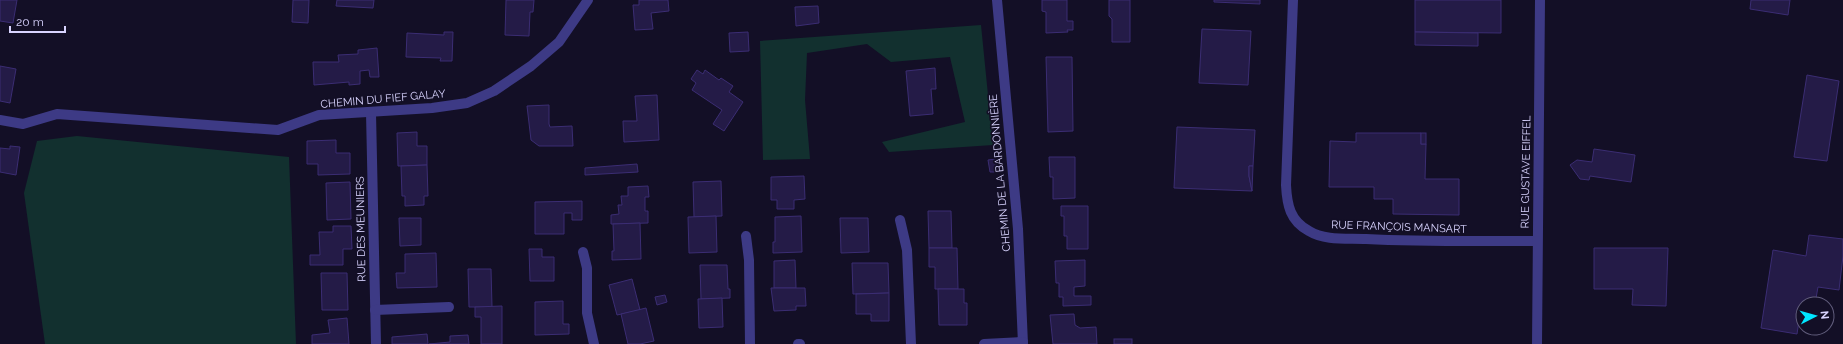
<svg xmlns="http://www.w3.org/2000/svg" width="1843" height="344" viewBox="0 0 1843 344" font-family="Raleway,sans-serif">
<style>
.green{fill:#12302f}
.building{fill:#241b47;stroke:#3b2d73}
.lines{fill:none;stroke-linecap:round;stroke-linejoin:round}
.minor{stroke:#3d3a85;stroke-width:10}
.labels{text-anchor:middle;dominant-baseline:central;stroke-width:3.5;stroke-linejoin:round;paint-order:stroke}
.street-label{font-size:11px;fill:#d9d4ff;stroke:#130f26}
</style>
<rect width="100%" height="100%" fill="#130f26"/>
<g class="green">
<path d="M981,25L993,145L889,152L882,142L965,122L950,57L891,62L867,44L807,53L805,100L810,159L763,160L760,41Z"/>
<path d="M77,136L289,157L296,344H45L24,193L37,141Z"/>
</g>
<g class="building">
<path d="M0,0H17L13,23L0,21Z"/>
<path d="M293,0H309L308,23L292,22Z"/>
<path d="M337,0H374L373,8L336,6Z"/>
<path d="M506,0H534L533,12H530L529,36L505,35Z"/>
<path d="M639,0H668L669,11L651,13L653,29L635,30L633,5H639Z"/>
<path d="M1042,0H1067V21H1073V30H1067L1068,32L1046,33V12L1042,11Z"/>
<path d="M1109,0H1130V42H1112V19L1109,16Z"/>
<path d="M1214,0H1260V4L1214,2Z"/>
<path d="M1415,0H1501V33L1415,32Z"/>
<path d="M1751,0H1790L1788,15L1750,9Z"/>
<path d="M818,6L819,23L796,26L795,7Z"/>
<path d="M1202,29L1251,31L1248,85L1199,83Z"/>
<path d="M444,32H453L452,61H440L441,58L406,57L407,33L444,35Z"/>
<path d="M748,32L749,51L730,52L729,33Z"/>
<path d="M1415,32L1478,33V46L1415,45Z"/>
<path d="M377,48L379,77H370L369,70L360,71V84L349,85V82L314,85L313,62H339L338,55L358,54V50Z"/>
<path d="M1046,57H1072L1073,131L1048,132Z"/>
<path d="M0,66L16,69L10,103L0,101Z"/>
<path d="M935,68L936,89H931L933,114L910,116L906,71Z"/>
<path d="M697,70L703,74L705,70L719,80L721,78L733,86L729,92L743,102L724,131L713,124L722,110L692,90L696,83L691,79Z"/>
<path d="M1807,75L1839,81L1827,161L1794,157Z"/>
<path d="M657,95L659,140L624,142L623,121H637L635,96Z"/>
<path d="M549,105V124L550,127L572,126L573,146H539L531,140L527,106Z"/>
<path d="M1177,127L1255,130L1253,166H1249V176L1252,191L1174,188Z"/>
<path d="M417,132V146H427V165L398,166L397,133Z"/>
<path d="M1356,133H1421V144H1426L1425,179H1459V215L1393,214V199H1374V187H1329L1330,141L1356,142Z"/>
<rect x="1421" y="133" width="5" height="11"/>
<path d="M336,140V153H350V174L318,175V164H307V141Z"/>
<path d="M10,146L20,147L16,175L0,172V148L10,149Z"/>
<path d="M1594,149L1635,155L1631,182L1590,176L1589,180L1580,179L1570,165L1577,160L1592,162Z"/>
<path d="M1049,157H1075V198L1053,199V177H1050Z"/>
<path d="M996,159L998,172H990L988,160Z"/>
<path d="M637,164L638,172L585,175V168Z"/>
<path d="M427,165L428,196H424V205L405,206V196H402L401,166Z"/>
<path d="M1249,166H1253L1252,191L1249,176Z"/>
<path d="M804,176L805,199L794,200V209H777V200H771V177Z"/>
<path d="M721,181L722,216L694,217L693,182Z"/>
<path d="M350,182L351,219L327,220L326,183Z"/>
<path d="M648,186L649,197H645V211H648V223L611,224V215L619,214L618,205H622L621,196H628V187Z"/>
<path d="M582,201V220H572V213H564V234H535V202Z"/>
<path d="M1061,206H1088V249H1067V236H1064V216H1061Z"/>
<path d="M928,211H951L952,248H929Z"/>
<path d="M716,216L717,252L689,253L688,217Z"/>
<path d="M801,216L802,252L773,253V242H775V217Z"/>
<path d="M399,218H421V245L400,246Z"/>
<path d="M840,218H868L869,252L841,253Z"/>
<path d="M640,223L641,259L612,260V251H614L613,224Z"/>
<path d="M333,226H351L352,249H343V265H310V255H320L319,232H333Z"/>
<path d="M1809,235L1843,239V256L1839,290L1818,287L1815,304H1803V315L1800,314L1797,334L1761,328L1773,250L1806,256Z"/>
<path d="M929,248H957L958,289H935V267H929Z"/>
<path d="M1594,248H1668L1666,306L1632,305L1633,289H1594Z"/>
<path d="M529,249H542V257H554V281H530Z"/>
<path d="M436,253L437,287L397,288L396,273H405V254Z"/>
<path d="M795,260L796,288H774V261Z"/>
<path d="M1085,260V286L1074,287V296H1091V305L1063,306V297H1059V283H1056L1055,261Z"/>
<path d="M852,263H888L889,293L853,294Z"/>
<path d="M700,265H727L728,289H730V298L701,299Z"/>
<path d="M468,269H491L492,307H469Z"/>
<path d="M321,273H347L348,310H322Z"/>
<path d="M632,279L640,310L617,315L609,285Z"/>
<path d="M771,288H805L806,306H796V310L774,311Z"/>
<path d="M938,289H964V303H967V325H939Z"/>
<path d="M889,293V321H871V314H856V294Z"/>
<path d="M665,295L667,302L657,305L655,297Z"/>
<path d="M722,298L723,327L699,328L698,299Z"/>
<path d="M563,301V324H569V334L535,335V302Z"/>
<path d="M502,306V344H481V317H475V307Z"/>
<path d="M646,308L654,341L640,344H628L621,314Z"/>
<path d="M1074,314L1075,325L1080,328L1096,327L1097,344H1053L1050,315Z"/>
<path d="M347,318L349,344H312V335L330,333L328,320Z"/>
<path d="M427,334L428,344H392V337Z"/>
<path d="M468,335L469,344H429L450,342V336Z"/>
<rect x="1114" y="339" width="18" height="5"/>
</g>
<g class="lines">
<g class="minor">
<path d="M997,0L1018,229L1023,344"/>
<path d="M1293,0L1286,185C1287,205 1290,221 1309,231C1325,241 1348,238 1366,239C1423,242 1480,241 1537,241"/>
<path d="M371,113L376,344"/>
<path d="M0,120L23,124L57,114L278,130L319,115L432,108L467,103L494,91L531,66L559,42L588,0"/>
<path d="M900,220L907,250L911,344"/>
<path d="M746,236L749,260L750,344"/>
<path d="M583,252L587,268V313L594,344"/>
<path d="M375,310L449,307"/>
<path d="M798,344H800"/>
<path d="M984,344L1023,342"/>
<path d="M1537,344L1540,0"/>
</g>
</g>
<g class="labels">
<g class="street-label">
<text transform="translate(383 99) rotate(-5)">CHEMIN DU FIEF GALAY</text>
<text transform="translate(1526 172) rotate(-89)">RUE GUSTAVE EIFFEL</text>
<text transform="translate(1000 173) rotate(-95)">CHEMIN DE LA BARDONNIÈRE</text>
<text transform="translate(1399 227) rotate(2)">RUE FRANÇOIS MANSART</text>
<text transform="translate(361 229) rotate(-91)">RUE DES MEUNIERS</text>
</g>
</g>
<g transform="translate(1815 316) rotate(84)"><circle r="19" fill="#130f26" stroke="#625e7d"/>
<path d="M0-3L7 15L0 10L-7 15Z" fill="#00e5ff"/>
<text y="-6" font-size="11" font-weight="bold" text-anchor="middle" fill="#d9d4ff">N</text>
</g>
<path d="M10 26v6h55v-6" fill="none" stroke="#d9d4ff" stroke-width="2"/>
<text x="16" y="26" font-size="12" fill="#d9d4ff" stroke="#130f26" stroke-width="3" paint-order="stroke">20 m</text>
</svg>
